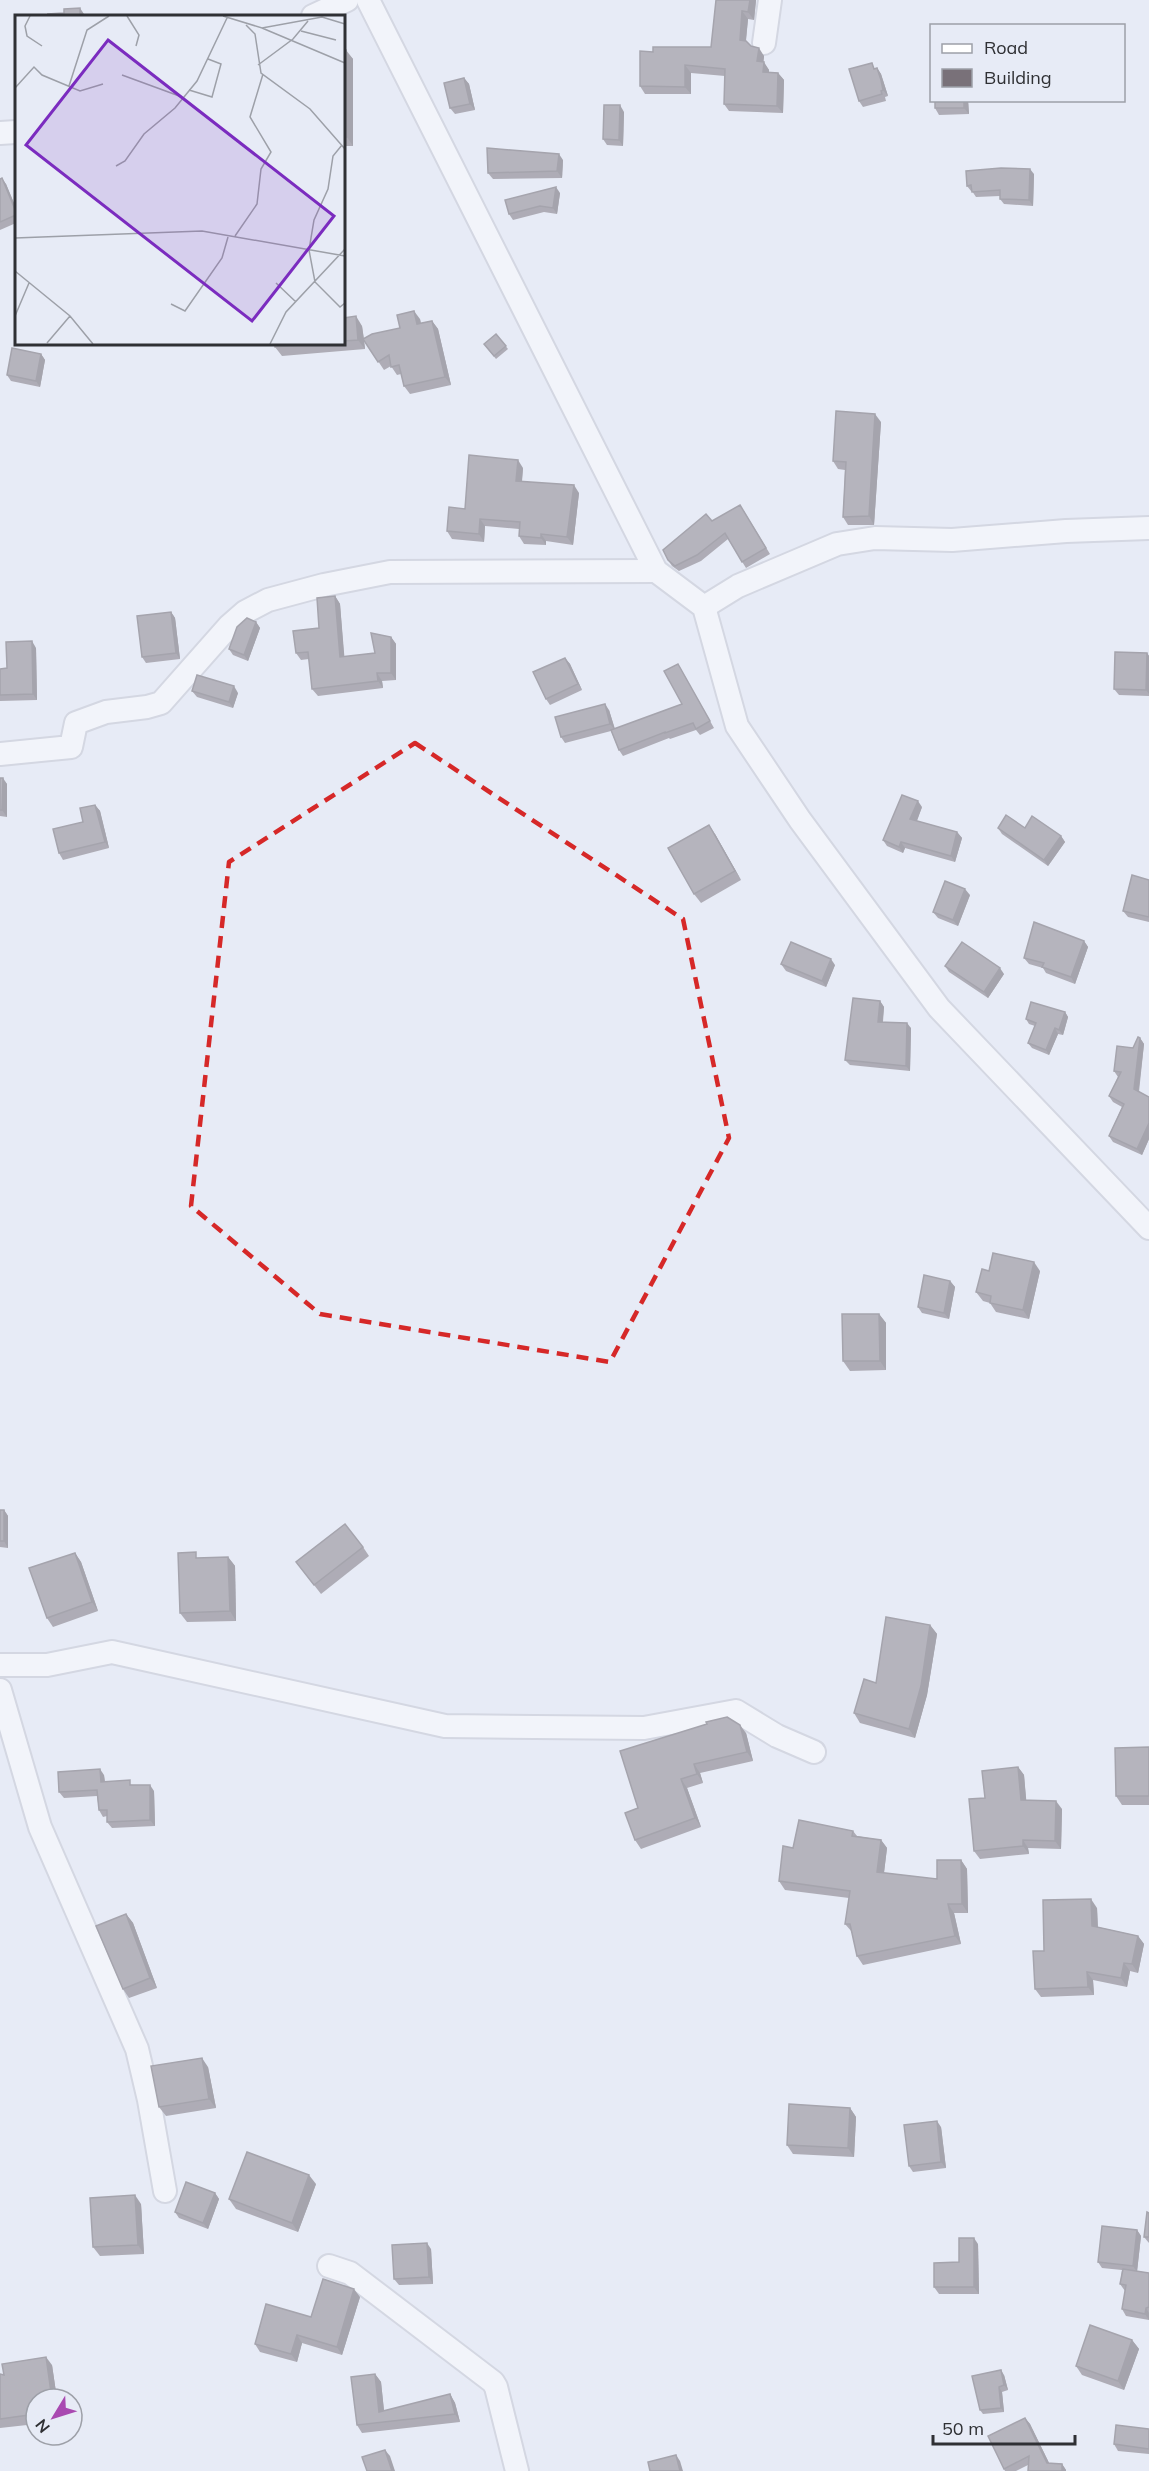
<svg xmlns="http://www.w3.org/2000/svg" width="1149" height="2471" viewBox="0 0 1149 2471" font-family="Mulish,sans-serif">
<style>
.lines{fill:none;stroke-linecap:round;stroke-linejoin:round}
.street-casing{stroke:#bcbfca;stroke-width:26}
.street{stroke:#fff;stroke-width:22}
.wall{fill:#686168}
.shaded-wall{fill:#554f55}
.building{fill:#797179;stroke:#554f55;stroke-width:1.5}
.marked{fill:none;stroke:#d62828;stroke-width:4.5;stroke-dasharray:12 8;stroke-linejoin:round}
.inset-road{fill:none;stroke:#9da0a8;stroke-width:1.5}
.view{fill:#7b2cbf;fill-opacity:0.15;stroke:#7b2cbf;stroke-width:3}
.inset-edge{fill:none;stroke:#2f3034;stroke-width:3}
</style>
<rect width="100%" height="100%" fill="#e7ebf6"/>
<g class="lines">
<defs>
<g id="street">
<path d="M368,0L656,571L704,607L737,726L800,820L939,1008L1149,1228"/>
<path d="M313,16L347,0"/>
<path d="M764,43L770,0"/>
<path d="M0,133L16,132"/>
<path d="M704,607L738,586L837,544L875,538L952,540L1066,531L1149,528"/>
<path d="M0,754L71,747L76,723L106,712L147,707L161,703L229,626L245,612L268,600L324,585L390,572L656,571"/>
<path d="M0,1665H47L112,1652L445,1726L644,1728L736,1711L777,1736L814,1752"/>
<path d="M0,1690L40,1827L137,2049L149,2100L165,2191"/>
<path d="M329,2266L350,2273L493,2382L496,2387L517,2471"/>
</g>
</defs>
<use href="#street" class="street-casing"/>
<use href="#street" class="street"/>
</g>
<g class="wall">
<path d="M716,0H756L754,20L748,19L746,41L751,46L764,56L763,62L769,70V72L778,73L784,80L783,113L729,111L724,104L725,76L691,73V94H645L640,86L653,52L711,47Z"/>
<path d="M344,50L353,59V146H344Z"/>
<path d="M876,68H877L881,74L888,96L885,97L886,101L863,107L859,101Z"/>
<path d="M464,78L469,84L475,110L455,114L450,108Z"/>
<path d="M968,100L969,114L939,115L935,108Z"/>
<path d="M624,112L623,146L607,145L603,139Z"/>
<path d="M563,160L562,178L493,179L488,173Z"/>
<path d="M1034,174L1033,206L1004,204L1000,199V196L976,197L972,191H971L967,186Z"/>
<path d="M0,179L6,184L16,208V223L0,230Z"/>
<path d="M560,193L557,214L544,212L513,220L509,214Z"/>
<path d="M344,318L362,326L364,339L400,328L420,319L421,323L432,321L438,329L451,385L410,394L404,386L401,374L397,375L391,366L384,370L364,340L365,349L282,356L275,347V344H344Z"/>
<path d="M496,334L508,349L496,359L484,344Z"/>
<path d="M41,354L45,360L40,387L11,381L7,375Z"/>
<path d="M881,422L874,525H848L843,517L845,470L838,469L833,461Z"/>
<path d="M523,468L522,482L579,493L573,545L546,541V545L524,544L519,536V529L485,526L484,542L452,539L447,531L465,509Z"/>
<path d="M744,511L770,554L746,568L728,539L701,561L679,571L672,566L668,560L712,521Z"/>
<path d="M335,596L340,604L344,657L375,653L391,637L396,644V680L382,681L383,688L318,696L312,689L309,659L301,660L296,653L319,628Z"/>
<path d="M171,612L175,618L180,659L146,663L142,657Z"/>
<path d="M256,622L260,628L248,661L233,655L229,649Z"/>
<path d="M36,648L37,700L0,701V669L7,668Z"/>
<path d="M1147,653L1149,656V696L1119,695L1114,689Z"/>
<path d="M565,658L570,664L582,690L550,705L546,699Z"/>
<path d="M678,664L714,728L700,735L696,730L670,739L669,738L623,756L619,750L611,731L565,743L561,737L609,710L615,729L682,704Z"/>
<path d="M192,691L238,693L233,708L197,697Z"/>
<path d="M0,778L7,784V817L0,816Z"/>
<path d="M95,805L100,811L109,848L63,860L59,853Z"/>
<path d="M922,807L917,821L957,832L962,838L955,862L905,848L903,853L887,846L883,840Z"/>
<path d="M998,828H1025L1061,836L1065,842L1048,866L1002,834Z"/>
<path d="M715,834L741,880L701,903L694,894Z"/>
<path d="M1149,880V922L1128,917L1123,911Z"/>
<path d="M970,895L958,926L938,918L933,912Z"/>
<path d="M1084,941L1088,947L1075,984L1046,973L1043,968L1029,964L1024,958Z"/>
<path d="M781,964L835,965L826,987L786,971Z"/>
<path d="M945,966L1004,974L988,998L949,972Z"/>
<path d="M880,1001L884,1007L883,1022L911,1028L910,1071L850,1065L845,1060Z"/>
<path d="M1065,1012L1068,1017L1063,1035L1058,1034L1049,1055L1032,1048L1028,1043L1035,1026L1029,1024L1026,1019Z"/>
<path d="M1140,1038L1144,1044L1139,1092L1149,1097V1139L1142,1155L1113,1142L1109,1136L1122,1107L1113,1102L1109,1096L1118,1077L1114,1071Z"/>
<path d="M1040,1271L1029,1319L996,1312L990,1303L983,1301L976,1292Z"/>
<path d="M950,1281L955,1287L949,1319L922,1313L918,1307Z"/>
<path d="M879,1314L886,1323V1370L850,1371L843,1361Z"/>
<path d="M0,1510H4L8,1516V1548L0,1547Z"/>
<path d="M363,1547L369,1556L321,1594L296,1562Z"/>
<path d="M75,1553L81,1562L98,1611L53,1627L47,1618Z"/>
<path d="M228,1557L235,1566L236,1621L187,1622L180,1613L200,1558Z"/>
<path d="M930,1625L937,1634L927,1695L915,1738L860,1723L854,1713L876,1683Z"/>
<path d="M746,1733L753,1761L700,1773L703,1783L687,1788L701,1827L641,1849L635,1840L638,1808L620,1751Z"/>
<path d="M1149,1747V1805H1122L1116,1796Z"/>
<path d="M1018,1767L1024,1775L1026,1800L1062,1809L1061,1849L1028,1848L1029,1854L980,1859L974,1851L985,1798Z"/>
<path d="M104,1775L105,1781L133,1785L154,1791L155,1826L112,1828L107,1822V1816L103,1817L99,1810L97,1796L64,1798L59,1792Z"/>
<path d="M853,1831L857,1836L881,1840L887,1848L884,1873L937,1879L961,1860L967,1869L968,1913H954L961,1944L863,1965L857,1956L852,1932L845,1924L849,1898L785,1890L779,1881L793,1848Z"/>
<path d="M1097,1908L1098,1927L1138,1936L1144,1944L1138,1973L1130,1971L1127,1987L1093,1980L1094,1995L1041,1997L1035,1989L1044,1951Z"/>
<path d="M126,1914L133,1923L157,1988L129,1998L123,1989Z"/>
<path d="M208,2067L216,2108L166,2116L159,2107Z"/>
<path d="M850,2108L856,2117L854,2157L793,2154L787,2145Z"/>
<path d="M941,2127L946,2168L913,2172L909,2166Z"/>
<path d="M316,2184L298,2232L236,2209L229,2199Z"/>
<path d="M215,2193L219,2199L208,2229L179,2218L175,2212Z"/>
<path d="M141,2204L144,2254L100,2256L93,2247Z"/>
<path d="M1149,2213V2243L1144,2237Z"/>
<path d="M1137,2230L1141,2236L1137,2271L1149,2273V2320L1126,2316L1122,2309L1125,2291L1120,2284L1122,2270L1102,2268L1098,2262Z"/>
<path d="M978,2244L979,2294H939L934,2287Z"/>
<path d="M431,2249L433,2284L399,2285L394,2279Z"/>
<path d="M360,2297L342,2355L302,2343L297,2362L260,2352L255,2344L311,2317Z"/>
<path d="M1132,2340L1139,2349L1124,2390L1082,2375L1076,2366Z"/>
<path d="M52,2365L57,2399H36V2424L0,2428V2374L4,2375Z"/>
<path d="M375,2374L381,2382L384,2411L450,2394L455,2403L460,2422L362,2433L357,2425Z"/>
<path d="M1004,2375L1008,2390L1002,2392L1004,2412L983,2414L980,2410Z"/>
<path d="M1025,2418L1030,2424L1049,2463L1062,2464L1066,2470L1028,2465L1016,2471H1005L1004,2469Z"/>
<path d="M1149,2429V2454L1118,2451L1114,2444Z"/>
</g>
<g class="shaded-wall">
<path d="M750,0H756L754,20L748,12Z"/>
<path d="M80,8L84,14V16H80Z"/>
<path d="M742,11L748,19L745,48L740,40Z"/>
<path d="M759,48L764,56L763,69L757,61Z"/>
<path d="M346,50L353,59V146L347,137Z"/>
<path d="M764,62L769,70L768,80L763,72Z"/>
<path d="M685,65L691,73V94L685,87Z"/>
<path d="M877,68L881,74L888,96L883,90Z"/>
<path d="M778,73L784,80L783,113L777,106Z"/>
<path d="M464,78L469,84L475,110L470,104Z"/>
<path d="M964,100H968L969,114L964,108Z"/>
<path d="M620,105L624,112L623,146L619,140Z"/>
<path d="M559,154L563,160L562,178L557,171Z"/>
<path d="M1030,169L1034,174L1033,206L1029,200Z"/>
<path d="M2,178L6,184L16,208V212Z"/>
<path d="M556,187L560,193L557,214L553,208Z"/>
<path d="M414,311L420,319L422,332L417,324Z"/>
<path d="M356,316L362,326L365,349L358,340Z"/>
<path d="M432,321L438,329L451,385L445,377Z"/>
<path d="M41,354L45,360L40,387L36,381Z"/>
<path d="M875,414L881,422L874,525L869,516Z"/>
<path d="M518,460L523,468L521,489L516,481Z"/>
<path d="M574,485L579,493L573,545L567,537Z"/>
<path d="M480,519L485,526L484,542L479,534Z"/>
<path d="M541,534L546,541V545L541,538Z"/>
<path d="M335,596L340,604L345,664L340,657Z"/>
<path d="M171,612L175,618L180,659L176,653Z"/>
<path d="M256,622L260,628L248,661L244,655Z"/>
<path d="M391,637L396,644V680L391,673Z"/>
<path d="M32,641L36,648L37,700L33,694Z"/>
<path d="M1147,653L1149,656V694L1146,690Z"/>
<path d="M565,658L570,664L582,690L578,684Z"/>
<path d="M377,673L382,681L383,688L378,681Z"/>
<path d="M234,686L238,693L233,708L229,702Z"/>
<path d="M605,704L609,710L615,730L610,724Z"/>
<path d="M3,778L7,784V817L2,810Z"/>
<path d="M918,801L922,807L915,825L910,819Z"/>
<path d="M95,805L100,811L109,848L105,842Z"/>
<path d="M709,825L715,834L741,880L735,871Z"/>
<path d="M957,832L962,838L955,862L951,856Z"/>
<path d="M1061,836L1065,842L1048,866L1044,860Z"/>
<path d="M901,842L905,848L903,853L899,847Z"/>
<path d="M965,889L970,895L958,926L953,920Z"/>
<path d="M1084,941L1088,947L1075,984L1071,977Z"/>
<path d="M831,959L835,965L826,987L822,981Z"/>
<path d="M1000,968L1004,974L988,998L984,992Z"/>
<path d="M880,1001L884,1007L882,1027L878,1022Z"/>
<path d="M1065,1012L1068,1017L1063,1035L1059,1030Z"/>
<path d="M907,1023L911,1028L910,1071L906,1066Z"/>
<path d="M1055,1028L1058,1034L1049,1055L1046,1050Z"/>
<path d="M1140,1038L1144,1044L1138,1095L1134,1089Z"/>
<path d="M1149,1123V1139L1142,1155L1137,1149Z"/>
<path d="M1034,1262L1040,1271L1029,1319L1023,1310Z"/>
<path d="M950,1281L955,1287L949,1319L944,1313Z"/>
<path d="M879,1314L886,1323V1370L880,1361Z"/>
<path d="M4,1510L8,1516V1548L4,1541Z"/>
<path d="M75,1553L81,1562L98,1611L92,1602Z"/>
<path d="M228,1557L235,1566L236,1621L230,1611Z"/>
<path d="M930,1625L937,1634L927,1695L915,1738L909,1729Z"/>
<path d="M740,1725L746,1733L753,1761L747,1752Z"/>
<path d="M694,1764L700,1773L703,1783L697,1774Z"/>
<path d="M1018,1767L1024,1775L1027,1808L1021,1800Z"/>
<path d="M100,1769L104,1775L105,1788L101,1782Z"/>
<path d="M681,1779L687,1788L701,1827L695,1818Z"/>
<path d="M150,1785L154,1791L155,1826L150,1820Z"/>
<path d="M1056,1801L1062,1809L1061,1849L1055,1841Z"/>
<path d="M881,1840L887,1848L883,1880L877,1872Z"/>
<path d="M1023,1840L1028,1848L1029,1854L1023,1846Z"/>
<path d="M961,1860L967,1869L968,1913L962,1904Z"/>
<path d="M1091,1899L1097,1908L1098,1935L1092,1926Z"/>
<path d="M948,1904L954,1913L961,1944L955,1936Z"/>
<path d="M126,1914L133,1923L157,1988L150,1978Z"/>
<path d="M1138,1936L1144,1944L1138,1973L1132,1964Z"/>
<path d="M1124,1963L1130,1971L1127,1987L1121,1978Z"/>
<path d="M1087,1972L1093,1980L1094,1995L1088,1987Z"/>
<path d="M202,2058L208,2067L216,2108L209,2099Z"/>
<path d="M850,2108L856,2117L854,2157L848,2148Z"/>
<path d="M937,2121L941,2127L946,2168L941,2162Z"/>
<path d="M309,2175L316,2184L298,2232L292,2223Z"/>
<path d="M215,2193L219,2199L208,2229L203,2223Z"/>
<path d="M135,2195L141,2204L144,2254L138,2245Z"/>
<path d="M1137,2230L1141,2236L1137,2272L1133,2266Z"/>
<path d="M974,2238L978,2244L979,2294L974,2287Z"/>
<path d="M427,2243L431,2249L433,2284L429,2277Z"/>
<path d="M354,2289L360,2297L342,2355L337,2347Z"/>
<path d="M1146,2308L1149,2313V2320L1145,2314Z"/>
<path d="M297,2335L302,2343L297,2362L291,2354Z"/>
<path d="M1132,2340L1139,2349L1124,2390L1118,2381Z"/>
<path d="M46,2357L52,2365L57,2399H52Z"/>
<path d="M1001,2370L1004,2375L1008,2390L1004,2385Z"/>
<path d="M375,2374L381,2382L385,2420L379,2412Z"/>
<path d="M999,2387L1002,2392L1004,2412L1001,2408Z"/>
<path d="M450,2394L455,2403L460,2422L455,2414Z"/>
<path d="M1025,2418L1030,2424L1052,2469L1047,2463Z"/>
<path d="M385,2450L390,2456L395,2471H392Z"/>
<path d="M676,2455L680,2461L683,2471H680Z"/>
<path d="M1062,2464L1066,2470V2471H1062Z"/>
</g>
<g class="building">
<path d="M716,0H750L748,12L742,11L740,40L746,41L751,46L759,48L757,61L764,62L763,72L778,73L777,106L724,104L725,69L685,65V87L640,86V51L653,52V47H711Z"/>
<path d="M80,8V16H49L48,14L64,13V9Z"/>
<path d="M344,50H346L347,137H344Z"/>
<path d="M872,63L874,69L877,68L881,80L883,90L881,91L882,94L859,101L849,69Z"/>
<path d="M464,78L470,104L450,108L444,83Z"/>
<rect x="935" y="100" width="29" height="8"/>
<path d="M604,105H620L619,140L603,139Z"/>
<path d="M487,148L559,154L557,171L488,173Z"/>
<path d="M1001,168L1030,169L1029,200L1000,199V190L972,192L971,185L967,186L966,171Z"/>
<path d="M2,178L16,212V215L0,222V179Z"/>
<path d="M556,187L553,208L540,206L509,214L505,200Z"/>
<path d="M414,311L417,324L432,321L445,377L404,386L399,365L391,367L389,355L378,362L363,339L372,334L400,328L397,315Z"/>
<path d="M356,316L358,340L344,341V318Z"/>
<path d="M496,334L506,346L494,356L484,344Z"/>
<path d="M275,344H312L275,347Z"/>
<path d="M12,348L41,354L36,381L7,375Z"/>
<path d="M836,411L875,414L869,516L843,517L846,462L833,461Z"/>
<path d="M469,455L518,460L516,481L574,485L567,537L541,534V538L519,536L520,522L480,519L479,534L447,531L449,507L465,509Z"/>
<path d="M740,505L766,548L742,562L725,533L697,555L675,566L668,560L663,550L706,514L712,521Z"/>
<path d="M335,596L340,657L375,653L371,633L391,637V673H377L378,681L312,689L308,652L296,653L293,631L319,628L317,598Z"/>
<path d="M171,612L176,653L142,657L137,616Z"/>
<path d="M247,618L256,622L244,655L229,649L237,627Z"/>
<path d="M32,641L33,694L0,695V669L7,668L6,642Z"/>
<path d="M1115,652L1147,653L1146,690L1114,689Z"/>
<path d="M565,658L578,684L546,699L533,672Z"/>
<path d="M678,664L710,721L696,729L693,723L665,733V732L619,750L611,730L682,704L664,671Z"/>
<path d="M197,675L234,686L229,702L192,691Z"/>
<path d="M605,704L610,724L561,737L555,717Z"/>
<path d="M0,778H3L2,810H0Z"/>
<path d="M902,795L918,801L910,819L957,832L951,856L901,842L899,847L883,840Z"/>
<path d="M95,805L105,842L59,853L53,829L83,822L80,808Z"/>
<path d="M1006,815L1025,828L1032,816L1061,836L1044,860L998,828Z"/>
<path d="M709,825L735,871L694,894L668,848Z"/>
<path d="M1132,875L1149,880V917L1123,911Z"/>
<path d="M945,881L965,889L953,920L933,912Z"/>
<path d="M1034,922L1084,941L1071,977L1042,967L1044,963L1024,958Z"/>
<path d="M791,942L831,959L822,981L781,964Z"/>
<path d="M962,942L1000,968L984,992L945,966Z"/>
<path d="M853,998L880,1001L878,1022L907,1023L906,1066L845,1060Z"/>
<path d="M1031,1002L1065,1012L1059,1030L1055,1028L1046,1050L1028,1043L1036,1023L1026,1019Z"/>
<path d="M1138,1037L1140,1038L1134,1089L1149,1097V1123L1137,1149L1109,1136L1124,1104L1109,1096L1121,1072L1114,1071L1117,1046L1133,1048Z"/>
<path d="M993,1253L1034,1262L1023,1310L990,1303L991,1296L976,1292L982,1269L989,1271Z"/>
<path d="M924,1275L950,1281L944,1313L918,1307Z"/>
<path d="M842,1314H879L880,1361H843Z"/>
<rect x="0" y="1510" width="4" height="31"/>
<path d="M345,1524L363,1547L314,1585L296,1562Z"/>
<path d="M196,1552V1558L228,1557L230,1611L180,1613L178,1553Z"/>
<path d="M75,1553L92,1602L47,1618L29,1568Z"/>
<path d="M886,1617L930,1625L921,1686L909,1729L854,1713L864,1679L876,1683Z"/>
<path d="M727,1717L740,1725L747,1752L694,1764L697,1774L681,1779L695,1818L635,1840L625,1813L638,1808L620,1751L707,1724L706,1722Z"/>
<path d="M1149,1747V1796H1116L1115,1748Z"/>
<path d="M1018,1767L1021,1800L1056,1801L1055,1841L1023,1840V1846L974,1851L969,1799L985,1798L982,1771Z"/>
<path d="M100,1769L101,1782L130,1780V1785H150V1820L107,1822V1810H99L97,1790L59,1792L58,1772Z"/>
<path d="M799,1820L853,1831L852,1836L881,1840L877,1872L937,1879V1860H961L962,1904H948L955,1936L857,1956L850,1924H845L850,1891L779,1881L783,1846L793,1848Z"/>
<path d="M1091,1899L1092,1926L1138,1936L1132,1964L1124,1963L1121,1978L1087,1972L1088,1987L1035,1989L1033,1951H1044L1043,1900Z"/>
<path d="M126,1914L150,1978L123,1989L96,1926Z"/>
<path d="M202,2058L209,2099L159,2107L151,2066Z"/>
<path d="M789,2104L850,2108L848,2148L787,2145Z"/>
<path d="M937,2121L941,2162L909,2166L904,2125Z"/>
<path d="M247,2152L309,2175L292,2223L229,2199Z"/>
<path d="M186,2182L215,2193L203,2223L175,2212Z"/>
<path d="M135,2195L138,2245L93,2247L90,2198Z"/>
<path d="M1147,2212L1149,2213V2237H1144Z"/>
<path d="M1102,2226L1137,2230L1133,2266L1098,2262Z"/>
<path d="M959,2238H974V2287H934V2263L959,2262Z"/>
<path d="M427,2243L429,2277L394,2279L392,2245Z"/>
<path d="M1123,2269L1149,2273V2307L1146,2308L1145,2314L1122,2309L1126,2285L1120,2284Z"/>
<path d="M323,2279L354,2289L337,2347L297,2335L291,2354L255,2344L266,2304L311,2317Z"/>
<path d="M1090,2325L1132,2340L1118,2381L1076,2366Z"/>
<path d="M46,2357L52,2399H36V2414L0,2419V2374L4,2375L2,2364Z"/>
<path d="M1001,2370L1004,2385L999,2387L1001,2408L980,2410L972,2376Z"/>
<path d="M375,2374L379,2412L450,2394L455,2414L357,2425L351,2377Z"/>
<path d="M1025,2418L1047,2463L1062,2464V2471H1028L1029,2456L1004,2469L988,2436Z"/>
<path d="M1116,2425L1149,2429V2449L1114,2444Z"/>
<path d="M385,2450L392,2471H367L362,2457Z"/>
<path d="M676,2455L680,2471H650L648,2462Z"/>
</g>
<path d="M0 0H1149V2471H0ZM415,743L683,919L729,1138L610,1362L320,1314L191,1206L229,862Z" fill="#e7ebf6" fill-opacity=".55" fill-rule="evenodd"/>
<path class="marked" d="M415,743L683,919L729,1138L610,1362L320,1314L191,1206L229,862Z"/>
<g transform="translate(15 15)">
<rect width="330" height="330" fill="#e7ebf6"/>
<path class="inset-road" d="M15,1L10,11L12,21L27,31M112,1L124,20L121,31M208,1L247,13L307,2L330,9M231,10L240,19L246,58L295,94L330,134M247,13L330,48M286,16L321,25M243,50L278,24L293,6M107,60L167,82M54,71L72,15L94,1M0,73L19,52L27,60L65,76L88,69M174,75L197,82L206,49L193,44M327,130L318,141L313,174L299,205L294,235L300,267L325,292L330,288M101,151L110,146L129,119L160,93L182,66L212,3M220,221L242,189L246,154L256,137L235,102L248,59M0,223L187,216L330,241M0,256L55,301L78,329M261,268L281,287M156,289L170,296L207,243L213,222M0,301L14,268M32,328L55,301M255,329L271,297L330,234"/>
<path class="view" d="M93,25L319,201L237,306L11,130Z"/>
<rect width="330" height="330" class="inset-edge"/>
</g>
<rect x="930" y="24" width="195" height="78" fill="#e7ebf6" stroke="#9da0a8" stroke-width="1.5"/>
<rect x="942" y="44" width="30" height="9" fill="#ffffff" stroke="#9da0a8" stroke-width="1.5"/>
<text x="984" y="54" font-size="18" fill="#2f3034">Road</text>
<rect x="942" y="69" width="30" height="18" fill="#797179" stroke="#9da0a8" stroke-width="1.5"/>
<text x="984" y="84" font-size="18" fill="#2f3034">Building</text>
<g transform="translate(54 2417) rotate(232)"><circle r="28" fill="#e7ebf6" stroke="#9da0a8" stroke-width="1.5"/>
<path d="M0-4.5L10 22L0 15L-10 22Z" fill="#a949b1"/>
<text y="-9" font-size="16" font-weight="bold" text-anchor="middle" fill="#2f3034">N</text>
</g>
<path d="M933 2435v9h142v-9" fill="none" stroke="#2f3034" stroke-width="3"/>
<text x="942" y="2435" font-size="18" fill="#2f3034" stroke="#e7ebf6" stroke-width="4.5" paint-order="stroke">50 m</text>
</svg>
